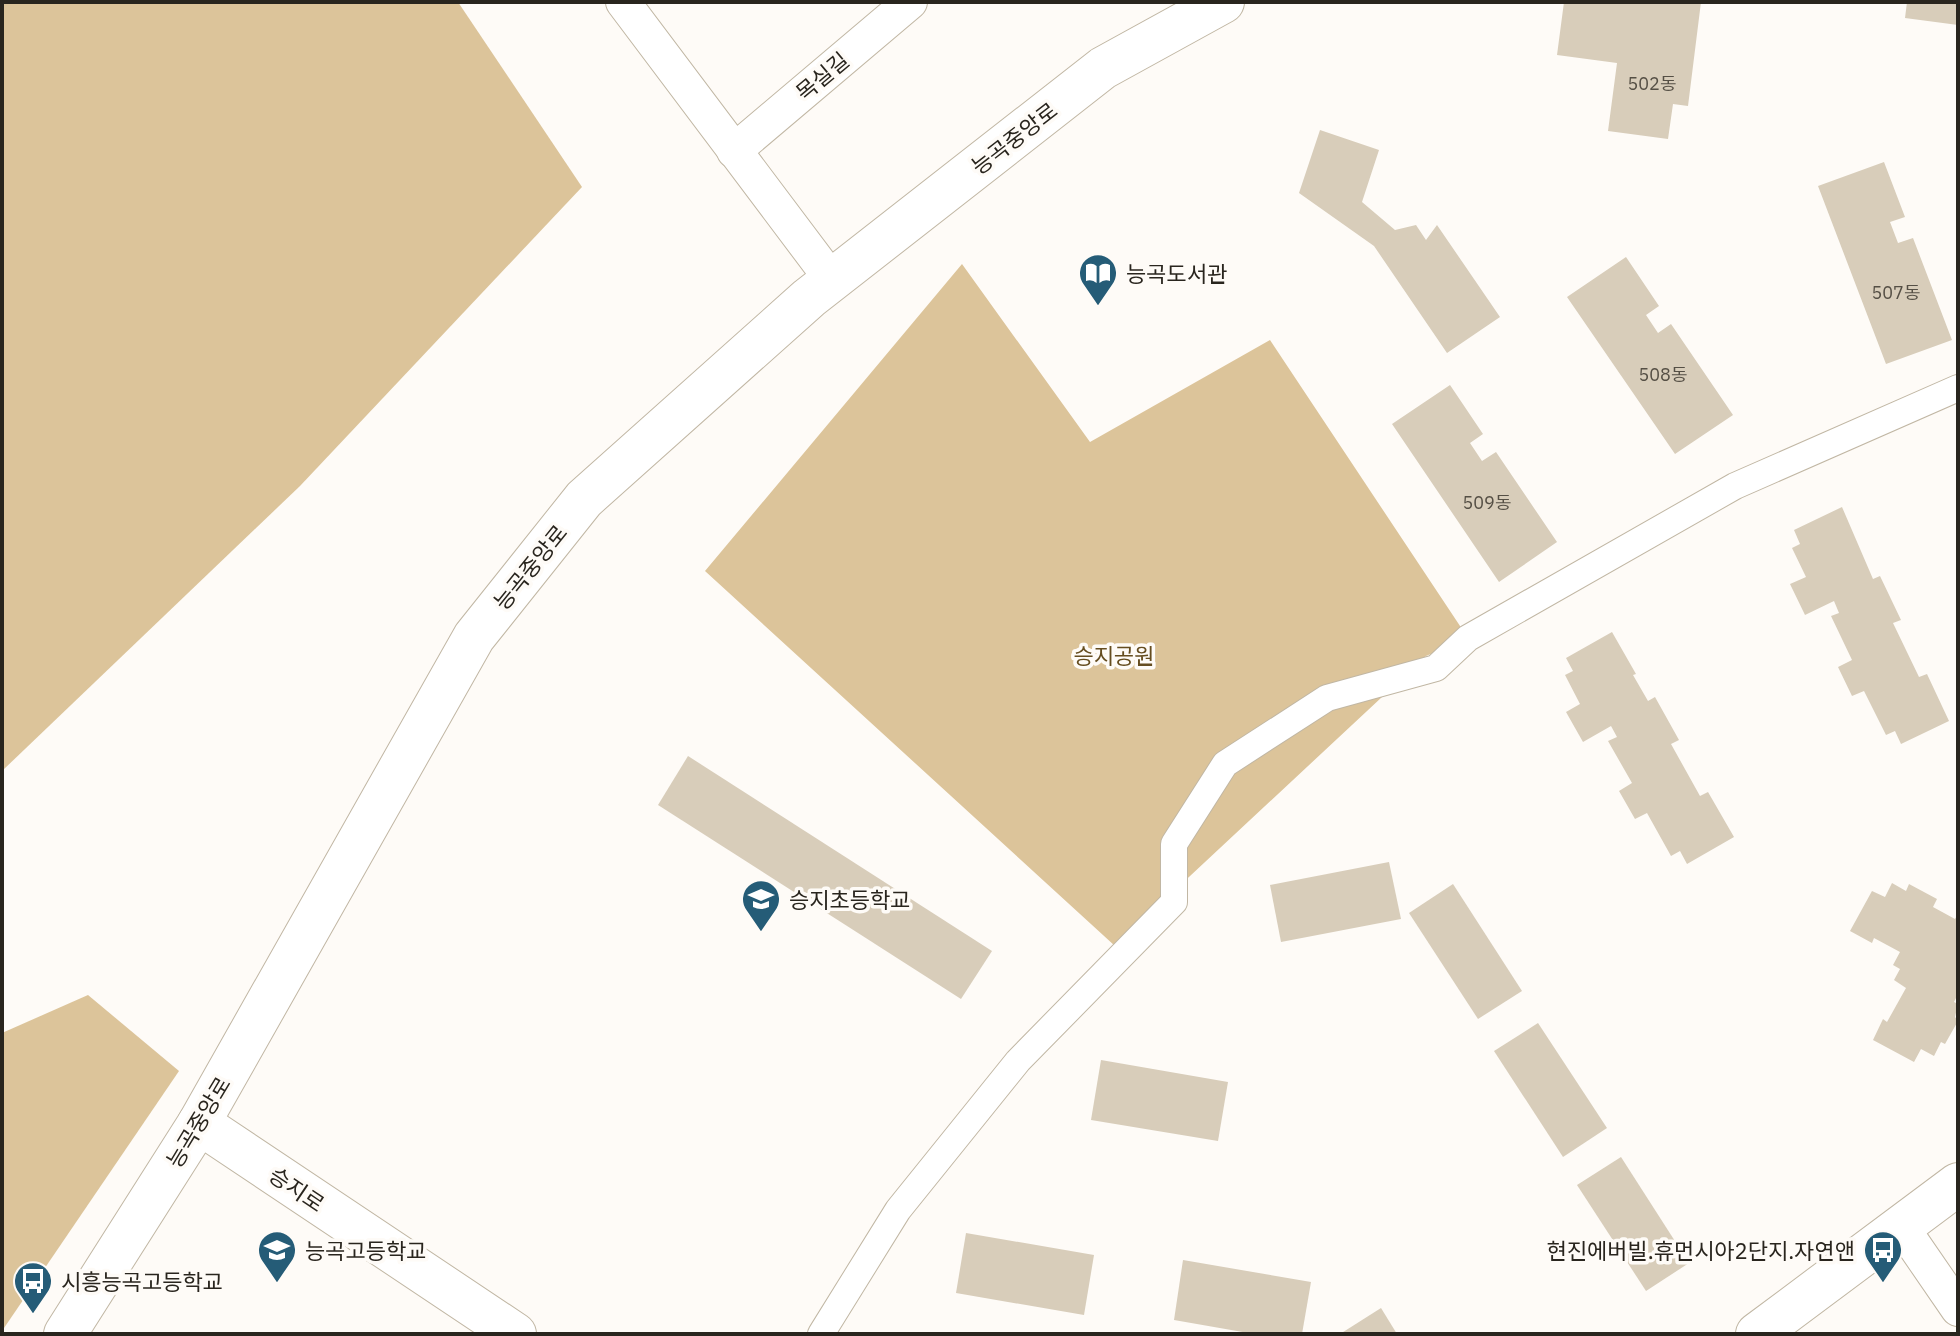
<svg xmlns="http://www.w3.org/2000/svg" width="1960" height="1336" viewBox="0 0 1960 1336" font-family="'IBM Plex Sans','Noto Sans KR',sans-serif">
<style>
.green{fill:#dcc49a}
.building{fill:#d8cdba}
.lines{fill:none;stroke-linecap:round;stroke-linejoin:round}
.pedestrian-casing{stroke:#c1b7a4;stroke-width:28}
.minor-casing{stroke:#c1b7a4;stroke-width:36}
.tertiary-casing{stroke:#c1b7a4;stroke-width:44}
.pedestrian{stroke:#fff;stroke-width:26}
.minor{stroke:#fff;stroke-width:34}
.tertiary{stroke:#fff;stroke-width:42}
.labels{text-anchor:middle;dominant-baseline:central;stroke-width:7;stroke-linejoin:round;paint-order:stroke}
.number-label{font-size:18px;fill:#554f45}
.street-label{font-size:22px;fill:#29251e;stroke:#fefbf7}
.poi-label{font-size:22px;fill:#29251e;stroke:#fefbf7;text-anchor:start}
.park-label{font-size:22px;fill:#654d20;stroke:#fefbf7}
</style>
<rect width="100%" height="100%" fill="#fefbf7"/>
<g class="green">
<path d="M2,2H458L582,187L300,486L2,771Z"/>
<path d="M962,264L1090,442L1270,340L1468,638L1426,656L1115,946L705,571Z"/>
<path d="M88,995L179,1071L2,1331V1033Z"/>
</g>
<g class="building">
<path d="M1564,2H1701L1688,106L1673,104L1668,139L1608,131L1617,63L1557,55Z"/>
<path d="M1907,2H1958V25L1905,18Z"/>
<path d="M1320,130L1379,150L1362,202L1395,230L1416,225L1426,240L1437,225L1500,317L1447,353L1374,246L1299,193Z"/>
<path d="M1884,162L1905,217L1890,222L1898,243L1913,238L1952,340L1886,364L1818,186Z"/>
<path d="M1626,257L1659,306L1646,315L1658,333L1671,324L1733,415L1675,454L1567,297Z"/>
<path d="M1450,385L1483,434L1470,443L1482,461L1496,452L1557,542L1499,582L1392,424Z"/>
<path d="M1842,507L1873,579L1880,576L1901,620L1893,623L1919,677L1927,674L1949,721L1901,744L1895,731L1886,735L1864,691L1852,696L1838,667L1852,660L1831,616L1839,613L1834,601L1805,615L1790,584L1806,577L1792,548L1800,544L1794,530Z"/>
<path d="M1612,632L1636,674L1633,675L1648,701L1655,697L1679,740L1671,744L1700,796L1708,792L1734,837L1687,864L1680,851L1671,856L1647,813L1635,819L1619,791L1632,783L1608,741L1617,737L1611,726L1583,742L1566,712L1580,704L1565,675L1573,671L1566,658Z"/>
<path d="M688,756L992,951L961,999L658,805Z"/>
<path d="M1389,862L1401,919L1281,942L1270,885Z"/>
<path d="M1892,883L1906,891L1909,884L1937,899L1933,907L1955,919L1958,914V994L1954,1002L1958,1004L1955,1017L1958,1021L1945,1044L1941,1042L1934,1056L1921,1049L1914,1062L1873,1040L1883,1019L1887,1022L1906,988L1894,980L1900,969L1893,965L1900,952L1874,938L1872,943L1850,931L1872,891L1885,897Z"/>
<path d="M1453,884L1522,991L1478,1019L1409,913Z"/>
<path d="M1538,1023L1607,1128L1563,1157L1494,1051Z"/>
<path d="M1101,1060L1228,1082L1218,1141L1091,1120Z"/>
<path d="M1621,1157L1689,1263L1646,1291L1577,1185Z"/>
<path d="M966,1233L1094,1255L1084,1315L956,1293Z"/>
<path d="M1183,1260L1311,1282L1302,1334H1254L1174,1320Z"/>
<path d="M1381,1308L1397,1334H1340Z"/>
</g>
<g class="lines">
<defs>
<path id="pedestrian" d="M821,1334L898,1210L1018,1061L1174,902V844L1225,764L1327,698L1436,668L1468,638L1735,486L1958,388"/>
<g id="minor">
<path d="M623,2L832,280"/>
<path d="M734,151L910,2"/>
<path d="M1901,1226L1958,1309"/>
</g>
<g id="tertiary">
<path d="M199,1123L515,1334"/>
<path d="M65,1334L199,1123L474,637L584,499L809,298L1103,68L1223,2"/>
<path d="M1757,1334L1958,1184"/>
</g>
</defs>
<use href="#pedestrian" class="pedestrian-casing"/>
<use href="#minor" class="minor-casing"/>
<use href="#tertiary" class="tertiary-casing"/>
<use href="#pedestrian" class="pedestrian"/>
<use href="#minor" class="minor"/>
<use href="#tertiary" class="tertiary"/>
</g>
<defs>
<symbol id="library-pin" viewBox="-11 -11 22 30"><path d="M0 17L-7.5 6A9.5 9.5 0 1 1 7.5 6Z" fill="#255c77" stroke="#fefbf7"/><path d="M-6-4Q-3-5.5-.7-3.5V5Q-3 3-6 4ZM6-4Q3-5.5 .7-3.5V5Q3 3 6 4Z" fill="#fff"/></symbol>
<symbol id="school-pin" viewBox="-11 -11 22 30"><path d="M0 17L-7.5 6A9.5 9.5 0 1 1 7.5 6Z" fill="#255c77" stroke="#fefbf7"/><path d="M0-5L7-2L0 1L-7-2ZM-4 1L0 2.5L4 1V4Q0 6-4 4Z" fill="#fff"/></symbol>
<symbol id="bus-pin" viewBox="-11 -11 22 30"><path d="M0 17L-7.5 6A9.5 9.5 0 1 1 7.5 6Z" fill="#255c77" stroke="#fefbf7"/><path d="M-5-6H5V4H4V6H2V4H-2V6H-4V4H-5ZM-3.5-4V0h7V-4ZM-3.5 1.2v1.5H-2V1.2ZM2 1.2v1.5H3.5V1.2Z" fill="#fff"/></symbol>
</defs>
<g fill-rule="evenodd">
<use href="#library-pin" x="1076" y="251" width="44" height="60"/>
<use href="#school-pin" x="739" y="877" width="44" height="60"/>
<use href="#school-pin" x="255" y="1228" width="44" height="60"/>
<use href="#bus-pin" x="1861" y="1228" width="44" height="60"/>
<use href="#bus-pin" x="11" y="1259" width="44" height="60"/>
</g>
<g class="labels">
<g class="number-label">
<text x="1652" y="83">502동</text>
<text x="1896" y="292">507동</text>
<text x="1663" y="374">508동</text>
<text x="1487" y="502">509동</text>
</g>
<g class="street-label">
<text transform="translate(822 76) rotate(-40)">목실길</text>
<text transform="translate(1014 138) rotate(-38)">능곡중앙로</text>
<text transform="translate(530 567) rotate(-51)">능곡중앙로</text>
<text transform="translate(198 1122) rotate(-59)">능곡중앙로</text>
<text transform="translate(297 1189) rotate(34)">승지로</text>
</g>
<g class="poi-label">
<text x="1126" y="273">능곡도서관</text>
<text x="789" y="899">승지초등학교</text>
<text x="305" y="1250">능곡고등학교</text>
<text x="1855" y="1250" text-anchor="end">현진에버빌.휴먼시아2단지.자연앤</text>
<text x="61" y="1281">시흥능곡고등학교</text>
</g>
<g class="park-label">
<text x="1114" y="655">승지공원</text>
</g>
</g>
<rect width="1960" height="1336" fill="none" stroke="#29251e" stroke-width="8"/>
</svg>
